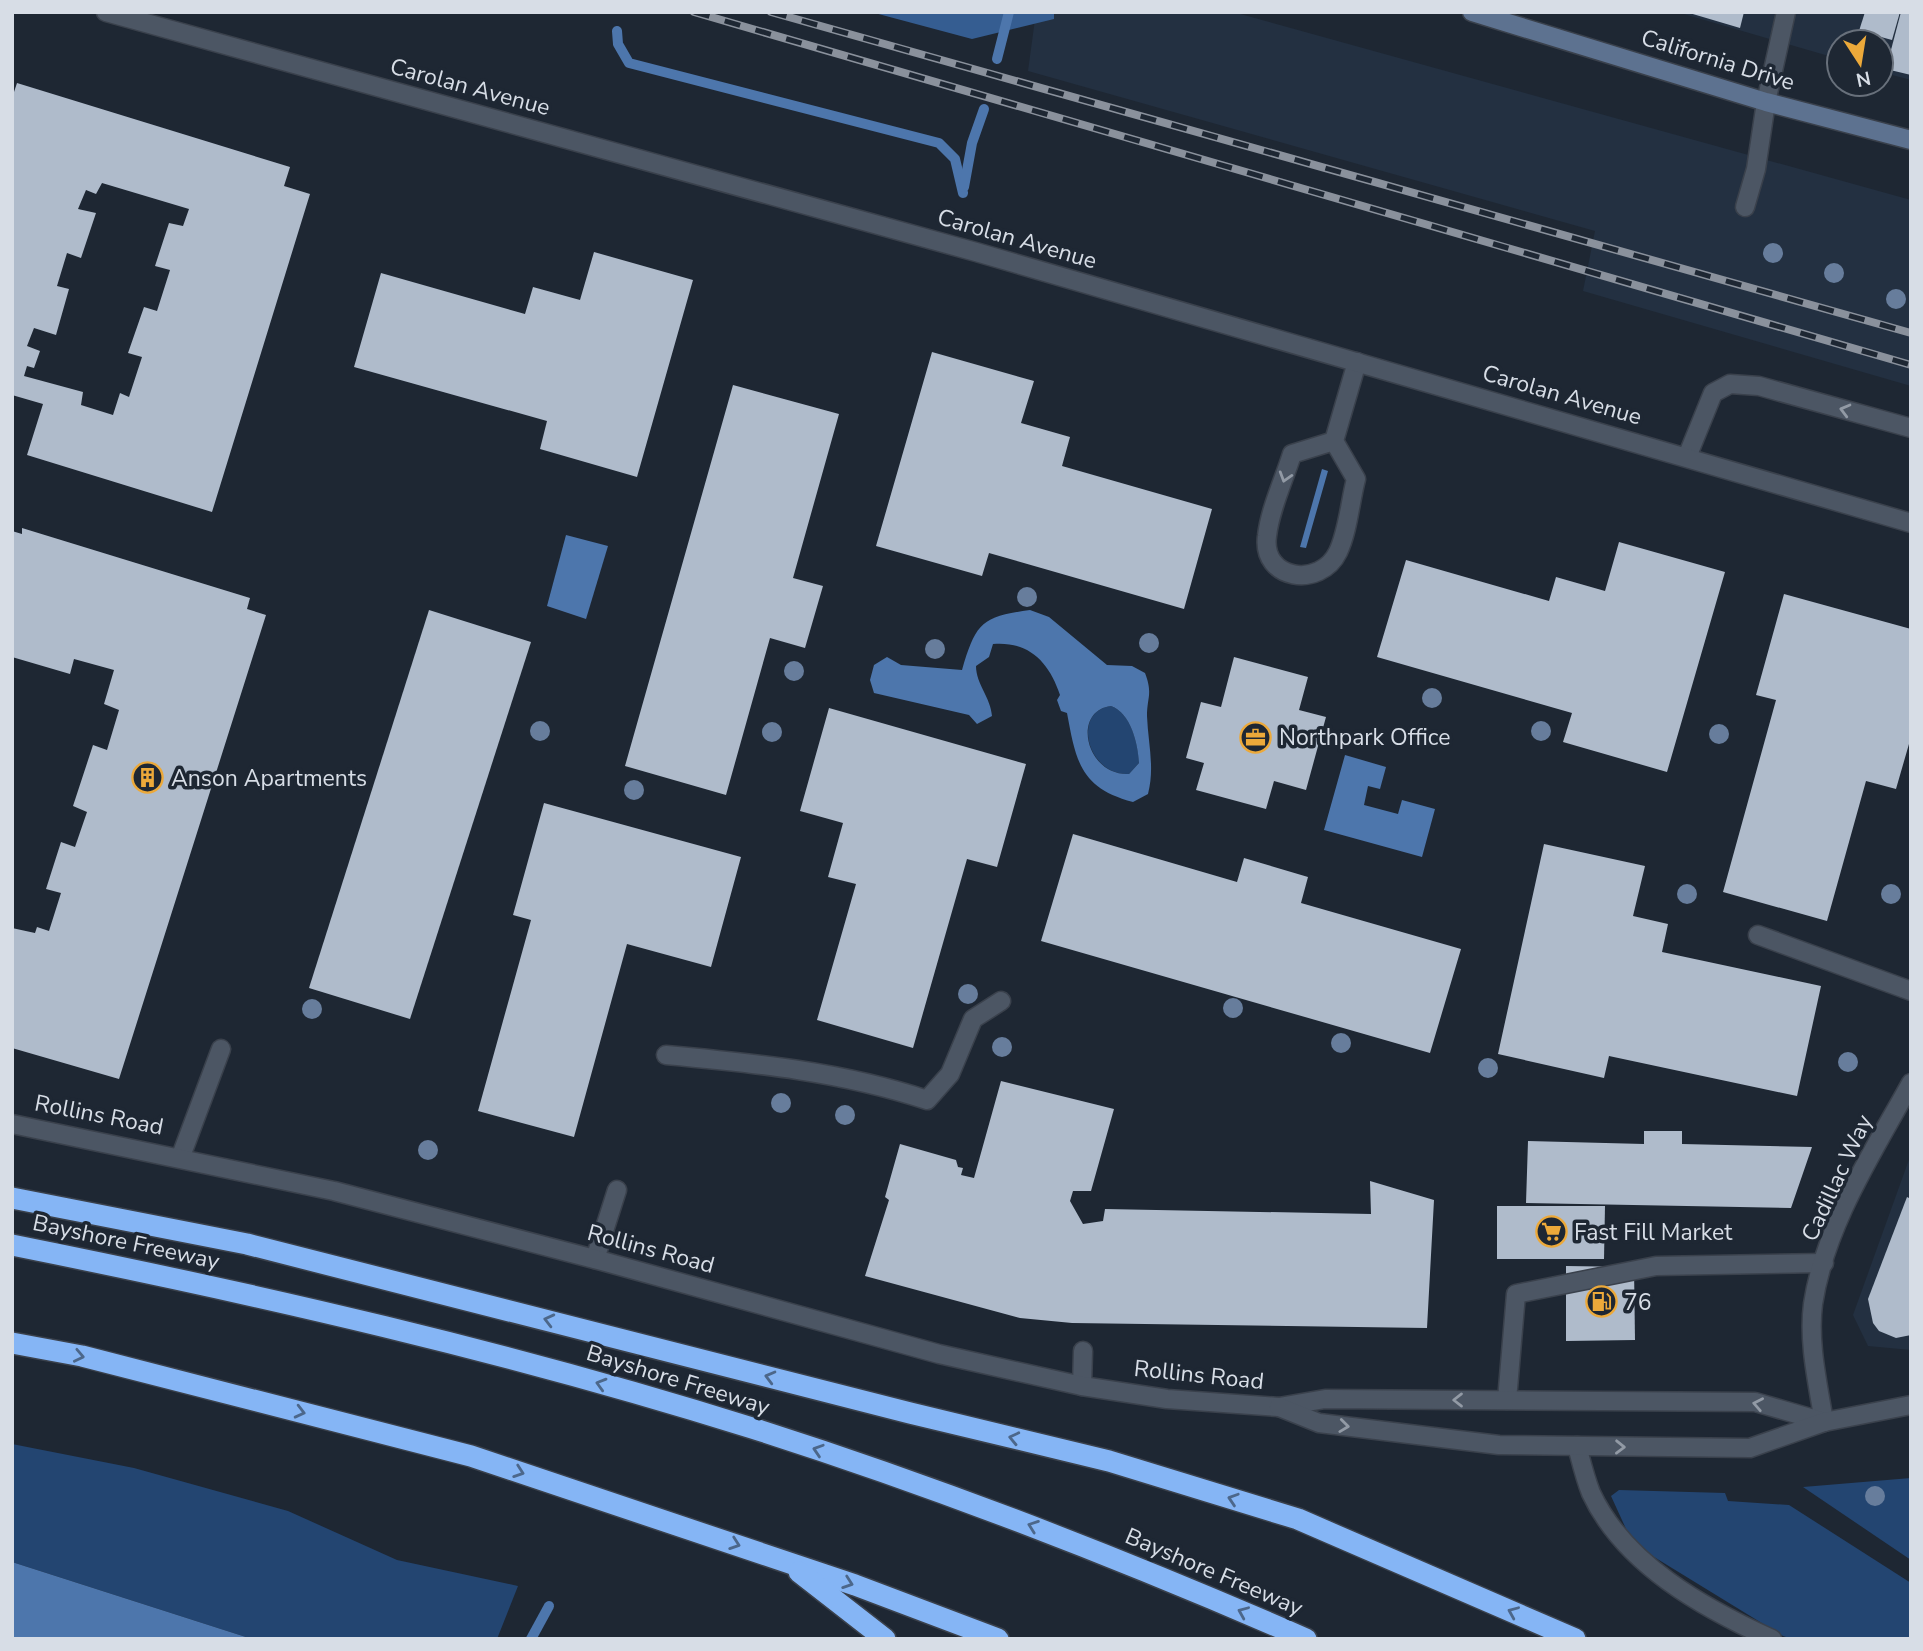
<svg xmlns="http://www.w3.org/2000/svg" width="1923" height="1651" viewBox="0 0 1923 1651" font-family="'Nunito Sans',sans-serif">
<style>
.built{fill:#233041}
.green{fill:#234571}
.forest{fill:#355d91}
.water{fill:#4d76ac;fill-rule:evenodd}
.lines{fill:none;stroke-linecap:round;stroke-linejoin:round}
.stream{stroke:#4d76ac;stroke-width:10}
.building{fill:#afbbcb;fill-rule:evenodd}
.service-casing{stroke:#3a414c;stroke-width:21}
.minor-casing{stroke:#3a414c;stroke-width:21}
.tertiary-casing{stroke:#3a414c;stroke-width:21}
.secondary-casing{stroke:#3a414c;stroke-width:21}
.motorway-casing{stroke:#3a414c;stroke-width:24}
.service{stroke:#4c5664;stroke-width:18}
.minor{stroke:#4c5664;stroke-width:18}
.tertiary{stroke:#4c5664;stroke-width:18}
.secondary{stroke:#5d7290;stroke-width:18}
.motorway{stroke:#85b5f5;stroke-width:21}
.rail-casing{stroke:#8a919c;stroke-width:8}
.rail{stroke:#1e2733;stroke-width:5;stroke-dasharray:16;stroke-linecap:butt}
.tree{fill:#677d9c}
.oneway{stroke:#929aa5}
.oneway2{stroke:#4c678a}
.labels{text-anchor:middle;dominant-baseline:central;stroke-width:7;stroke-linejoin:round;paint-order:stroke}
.street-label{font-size:23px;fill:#d7dde6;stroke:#1e2733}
.poi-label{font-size:23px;fill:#d7dde6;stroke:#1e2733;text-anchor:start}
</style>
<rect width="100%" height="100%" fill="#1e2733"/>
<g class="built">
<path d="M1036,12H1233L1911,200V386L1583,291L1595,231L1028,71Z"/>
<path d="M1677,12H1911V80L1881,72V42H1839V59Z"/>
<path d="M1911,1154V1350L1868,1346L1853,1315Z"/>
</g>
<g class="green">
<path d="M1111,706C1131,713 1138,744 1139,763L1129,774C1087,776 1071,711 1111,706Z"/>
<path d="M12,1444L134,1468L288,1511L397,1560L518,1586L497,1639H252L12,1562Z"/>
<path d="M1911,1478V1560L1803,1487Z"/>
<path d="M1619,1490L1725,1493L1728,1501L1789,1505L1911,1583V1639H1792L1783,1636L1641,1549L1627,1531L1611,1496Z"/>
</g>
<path class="forest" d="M871,12H1054V19L972,39Z"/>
<g class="water">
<path d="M1322,469L1328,471L1306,548L1300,547Z"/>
<path d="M566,535L608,546L586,619L547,606Z"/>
<path d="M1030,610L1049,617L1107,665L1132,666L1145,673C1153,694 1147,697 1147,716C1148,743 1155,767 1148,794L1133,802C1080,788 1076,761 1067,713L1061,711L1057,700L1060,695C1049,662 1029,641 993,644L989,657L976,666C976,684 991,698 992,716L977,724L969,715L874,693L870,680L874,665L887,657L901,665L962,670C976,623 981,617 1030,610ZM1111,706C1131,713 1138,744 1139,763L1129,774C1086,776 1071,711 1111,706Z"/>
<path d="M1345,755L1386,767L1380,789L1368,786L1364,805L1398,814L1402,800L1435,809L1422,857L1324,830Z"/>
<path d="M12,1562L252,1639H12Z"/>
</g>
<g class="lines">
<g class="stream">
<path d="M617,31L618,44L629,63L939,143L955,159L963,193"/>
<path d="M997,59L1009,12"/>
<path d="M964,187L972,143L984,109"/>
<path d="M531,1639L549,1606"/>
</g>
</g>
<g class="building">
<path d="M1686,12H1744L1740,28Z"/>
<path d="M1865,12H1900L1892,40L1859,31Z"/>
<path d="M1901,12H1911V75L1886,69Z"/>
<path d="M17,83L290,167L284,186L310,194L212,512L27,455L43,404L12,395V98ZM102,183L189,209L183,226L169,223L155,266L170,270L157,311L144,307L128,353L142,357L129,397L120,393L113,415L81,405L83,392L24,376L27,366L34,368L40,351L27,346L34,328L56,335L69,289L57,286L67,253L81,258L96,213L78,209L86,190L96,194Z"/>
<path d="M594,252L693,280L637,477L540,449L547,421L354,367L381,273L525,314L533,287L580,300Z"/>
<path d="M932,352L1034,381L1021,423L1070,437L1062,466L1212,509L1184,609L989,553L982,576L876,546Z"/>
<path d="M733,385L839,414L793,578L823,586L805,648L770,638L726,795L625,766Z"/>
<path d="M22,528L250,598L247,609L266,615L119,1079L12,1048V928L35,933L37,927L49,931L61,893L46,889L61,842L75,847L87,812L73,806L93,745L107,750L119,710L104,704L114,670L74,659L70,674L12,657V531L22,534Z"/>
<path d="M1619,542L1725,572L1667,772L1563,742L1572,713L1377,657L1406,560L1549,601L1556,577L1605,591Z"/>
<path d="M1784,594L1911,629V737L1896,789L1866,781L1827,921L1723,892L1776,700L1756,695Z"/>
<path d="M429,610L531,642L410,1019L309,988Z"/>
<path d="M1234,657L1308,677L1299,710L1326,717L1306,790L1274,781L1266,809L1196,790L1204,763L1186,758L1201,702L1221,707Z"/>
<path d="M829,708L1026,764L997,867L967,859L913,1048L817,1020L856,884L828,877L843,823L800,811Z"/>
<path d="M544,803L741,857L711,967L627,944L574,1137L478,1111L531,920L513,915Z"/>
<path d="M1073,834L1237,882L1244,858L1308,877L1301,903L1461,949L1430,1053L1041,941Z"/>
<path d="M1544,844L1645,866L1633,916L1668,924L1662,952L1821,986L1797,1096L1609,1056L1604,1078L1498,1054Z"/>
<path d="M1001,1081L1114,1109L1091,1191H1073L1070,1201L1083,1224L1103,1221L1105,1209L1371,1214L1370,1181L1434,1200L1427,1328L1072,1323L1020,1318L865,1276L889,1200L885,1197L900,1144L956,1160L958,1167L963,1168L961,1175L974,1178Z"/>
<path d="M1644,1131H1682V1144L1812,1147L1791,1208L1526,1203L1528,1141L1644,1144Z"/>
<path d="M1907,1197L1911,1199V1335L1896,1338L1879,1331L1873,1323L1868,1299Z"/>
<path d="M1497,1206H1605L1604,1259H1497Z"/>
<path d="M1566,1266L1634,1267L1635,1340L1566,1341Z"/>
</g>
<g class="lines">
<defs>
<g id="service">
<path d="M1745,207L1756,169L1766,102"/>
<path d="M1334,441L1292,454C1284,480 1270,509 1267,536C1261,580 1320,589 1338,552C1348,531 1350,502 1356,479L1334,441L1357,362"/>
<path d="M1687,457L1713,393L1730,384L1759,386L1911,428"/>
<path d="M1758,935L1911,991"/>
<path d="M666,1055C754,1063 843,1072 927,1100L950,1074L973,1019L1001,1001"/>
<path d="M181,1156L221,1049"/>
<path d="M595,1259L617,1190"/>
<path d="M1082,1386L1083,1351"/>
<path d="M1507,1400L1516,1294L1656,1266L1824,1263"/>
<path d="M1577,1446C1581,1461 1585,1478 1591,1493C1624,1564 1703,1608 1772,1639"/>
</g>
<path id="minor" d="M1824,1422C1818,1384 1808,1343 1813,1304C1825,1225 1873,1152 1911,1083"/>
<g id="tertiary">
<path d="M106,12L976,252L1911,523"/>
<path d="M1766,102L1786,12"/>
<path d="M12,1124L334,1191L602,1261L939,1354L1082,1386L1167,1399L1279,1407L1325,1399L1755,1402L1824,1422"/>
<path d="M1279,1407L1319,1423L1499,1445L1750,1448L1824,1422L1911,1405"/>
</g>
<path id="secondary" d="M1472,12L1766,102L1911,140"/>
<g id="motorway">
<path d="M12,1198L247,1244L910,1413L1109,1461L1298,1519L1575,1639"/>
<path d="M12,1245C262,1295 510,1352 752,1428C941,1488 1125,1560 1306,1639"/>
<path d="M12,1343L82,1356L471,1456L855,1585L998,1639"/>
<path d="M799,1572L885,1639"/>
</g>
</defs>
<use href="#service" class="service-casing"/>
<use href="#minor" class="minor-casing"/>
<use href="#tertiary" class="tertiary-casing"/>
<use href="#secondary" class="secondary-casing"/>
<use href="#motorway" class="motorway-casing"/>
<use href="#service" class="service"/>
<use href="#minor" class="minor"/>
<use href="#tertiary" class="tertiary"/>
<use href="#secondary" class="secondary"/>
<use href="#motorway" class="motorway"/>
<defs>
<g id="rail">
<path d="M694,12L1911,365"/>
<path d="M771,12L1911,333"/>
</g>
</defs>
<use href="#rail" class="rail-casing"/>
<use href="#rail" class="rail"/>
</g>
<g class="tree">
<circle cx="1773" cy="253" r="10"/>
<circle cx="1834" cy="273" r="10"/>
<circle cx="1896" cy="299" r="10"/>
<circle cx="1027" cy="597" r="10"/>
<circle cx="1149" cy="643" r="10"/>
<circle cx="935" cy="649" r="10"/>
<circle cx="794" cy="671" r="10"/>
<circle cx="1432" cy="698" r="10"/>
<circle cx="540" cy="731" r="10"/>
<circle cx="1541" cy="731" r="10"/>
<circle cx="772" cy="732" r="10"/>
<circle cx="1719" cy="734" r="10"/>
<circle cx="634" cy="790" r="10"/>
<circle cx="1687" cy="894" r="10"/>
<circle cx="1891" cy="894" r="10"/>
<circle cx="968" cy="994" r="10"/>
<circle cx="1233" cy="1008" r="10"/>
<circle cx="312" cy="1009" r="10"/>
<circle cx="1341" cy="1043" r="10"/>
<circle cx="1002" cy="1047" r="10"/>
<circle cx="1848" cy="1062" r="10"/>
<circle cx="1488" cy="1068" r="10"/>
<circle cx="781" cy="1103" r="10"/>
<circle cx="845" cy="1115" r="10"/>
<circle cx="428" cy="1150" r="10"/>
<circle cx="1875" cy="1496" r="10"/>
</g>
<defs><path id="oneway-chevron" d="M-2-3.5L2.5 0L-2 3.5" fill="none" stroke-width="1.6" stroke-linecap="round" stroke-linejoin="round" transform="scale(1.75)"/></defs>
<g class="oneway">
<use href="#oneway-chevron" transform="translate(1845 410) rotate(-165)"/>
<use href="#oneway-chevron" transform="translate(1285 477) rotate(107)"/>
<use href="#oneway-chevron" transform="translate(1458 1400) rotate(-180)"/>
<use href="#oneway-chevron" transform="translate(1758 1404) rotate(-169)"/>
<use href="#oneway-chevron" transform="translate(1344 1426) rotate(7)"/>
<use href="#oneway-chevron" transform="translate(1620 1447) rotate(1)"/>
</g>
<g class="oneway2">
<use href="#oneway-chevron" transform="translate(549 1320) rotate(-166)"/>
<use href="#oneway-chevron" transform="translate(79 1356) rotate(12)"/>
<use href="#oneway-chevron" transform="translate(770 1377) rotate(-165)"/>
<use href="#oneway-chevron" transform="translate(601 1384) rotate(-164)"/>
<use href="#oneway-chevron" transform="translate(300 1412) rotate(14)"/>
<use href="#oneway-chevron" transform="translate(1014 1438) rotate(-167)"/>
<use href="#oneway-chevron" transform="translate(818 1450) rotate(-162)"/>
<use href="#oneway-chevron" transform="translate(519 1472) rotate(19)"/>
<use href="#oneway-chevron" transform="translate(1233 1499) rotate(-162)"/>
<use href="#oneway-chevron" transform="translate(1033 1526) rotate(-160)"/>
<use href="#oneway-chevron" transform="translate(735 1544) rotate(19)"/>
<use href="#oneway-chevron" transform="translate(848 1583) rotate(19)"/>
<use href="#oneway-chevron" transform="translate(1243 1612) rotate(-157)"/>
<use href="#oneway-chevron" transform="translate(1513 1612) rotate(-157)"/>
</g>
<defs>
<symbol id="office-ring" viewBox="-11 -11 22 22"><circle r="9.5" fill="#1e2733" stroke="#eca93a" stroke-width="1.5"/><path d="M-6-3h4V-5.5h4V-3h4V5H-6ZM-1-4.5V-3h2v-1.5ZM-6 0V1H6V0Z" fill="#eca93a"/></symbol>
<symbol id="building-ring" viewBox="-11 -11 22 22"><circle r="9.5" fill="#1e2733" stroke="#eca93a" stroke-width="1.5"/><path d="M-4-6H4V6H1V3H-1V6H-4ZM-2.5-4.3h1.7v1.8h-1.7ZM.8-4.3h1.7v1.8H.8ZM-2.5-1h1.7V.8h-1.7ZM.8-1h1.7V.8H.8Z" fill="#eca93a"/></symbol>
<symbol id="supermarket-ring" viewBox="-11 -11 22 22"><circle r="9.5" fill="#1e2733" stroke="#eca93a" stroke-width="1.5"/><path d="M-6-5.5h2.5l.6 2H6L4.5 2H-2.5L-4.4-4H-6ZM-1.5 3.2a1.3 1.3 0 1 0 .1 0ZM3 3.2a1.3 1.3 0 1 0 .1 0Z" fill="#eca93a"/></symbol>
<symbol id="fuel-ring" viewBox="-11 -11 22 22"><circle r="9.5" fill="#1e2733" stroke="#eca93a" stroke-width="1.5"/><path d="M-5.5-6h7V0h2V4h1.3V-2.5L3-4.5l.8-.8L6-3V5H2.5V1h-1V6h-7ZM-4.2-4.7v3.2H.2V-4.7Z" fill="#eca93a"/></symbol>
</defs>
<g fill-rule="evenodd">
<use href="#office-ring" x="1238" y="720" width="35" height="35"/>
<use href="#building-ring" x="130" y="760" width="35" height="35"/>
<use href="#supermarket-ring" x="1534" y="1214" width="35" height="35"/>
<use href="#fuel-ring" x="1584" y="1284" width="35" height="35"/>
</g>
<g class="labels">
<g class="street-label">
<text transform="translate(1718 60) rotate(17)">California Drive</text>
<text transform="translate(470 87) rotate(15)">Carolan Avenue</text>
<text transform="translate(1017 239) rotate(16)">Carolan Avenue</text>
<text transform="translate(1562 395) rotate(16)">Carolan Avenue</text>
<text transform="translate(99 1115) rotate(11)">Rollins Road</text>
<text transform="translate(1837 1178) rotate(-65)">Cadillac Way</text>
<text transform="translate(126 1242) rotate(12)">Bayshore Freeway</text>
<text transform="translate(651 1249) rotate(15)">Rollins Road</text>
<text transform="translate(1199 1375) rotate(6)">Rollins Road</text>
<text transform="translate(678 1380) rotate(17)">Bayshore Freeway</text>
<text transform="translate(1214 1572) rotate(23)">Bayshore Freeway</text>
</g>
<g class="poi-label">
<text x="1279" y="737">Northpark Office</text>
<text x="171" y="778">Anson Apartments</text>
<text x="1574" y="1232">Fast Fill Market</text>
<text x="1624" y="1302">76</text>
</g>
</g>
<rect width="1923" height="1651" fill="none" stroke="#d7dde6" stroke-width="28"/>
<g transform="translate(1860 63) rotate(168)"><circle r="33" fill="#1e2733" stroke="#68707b" stroke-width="2"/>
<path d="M0-5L12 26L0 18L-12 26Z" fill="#eca93a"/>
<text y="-10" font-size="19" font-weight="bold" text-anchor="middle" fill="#d7dde6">N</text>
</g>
</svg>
